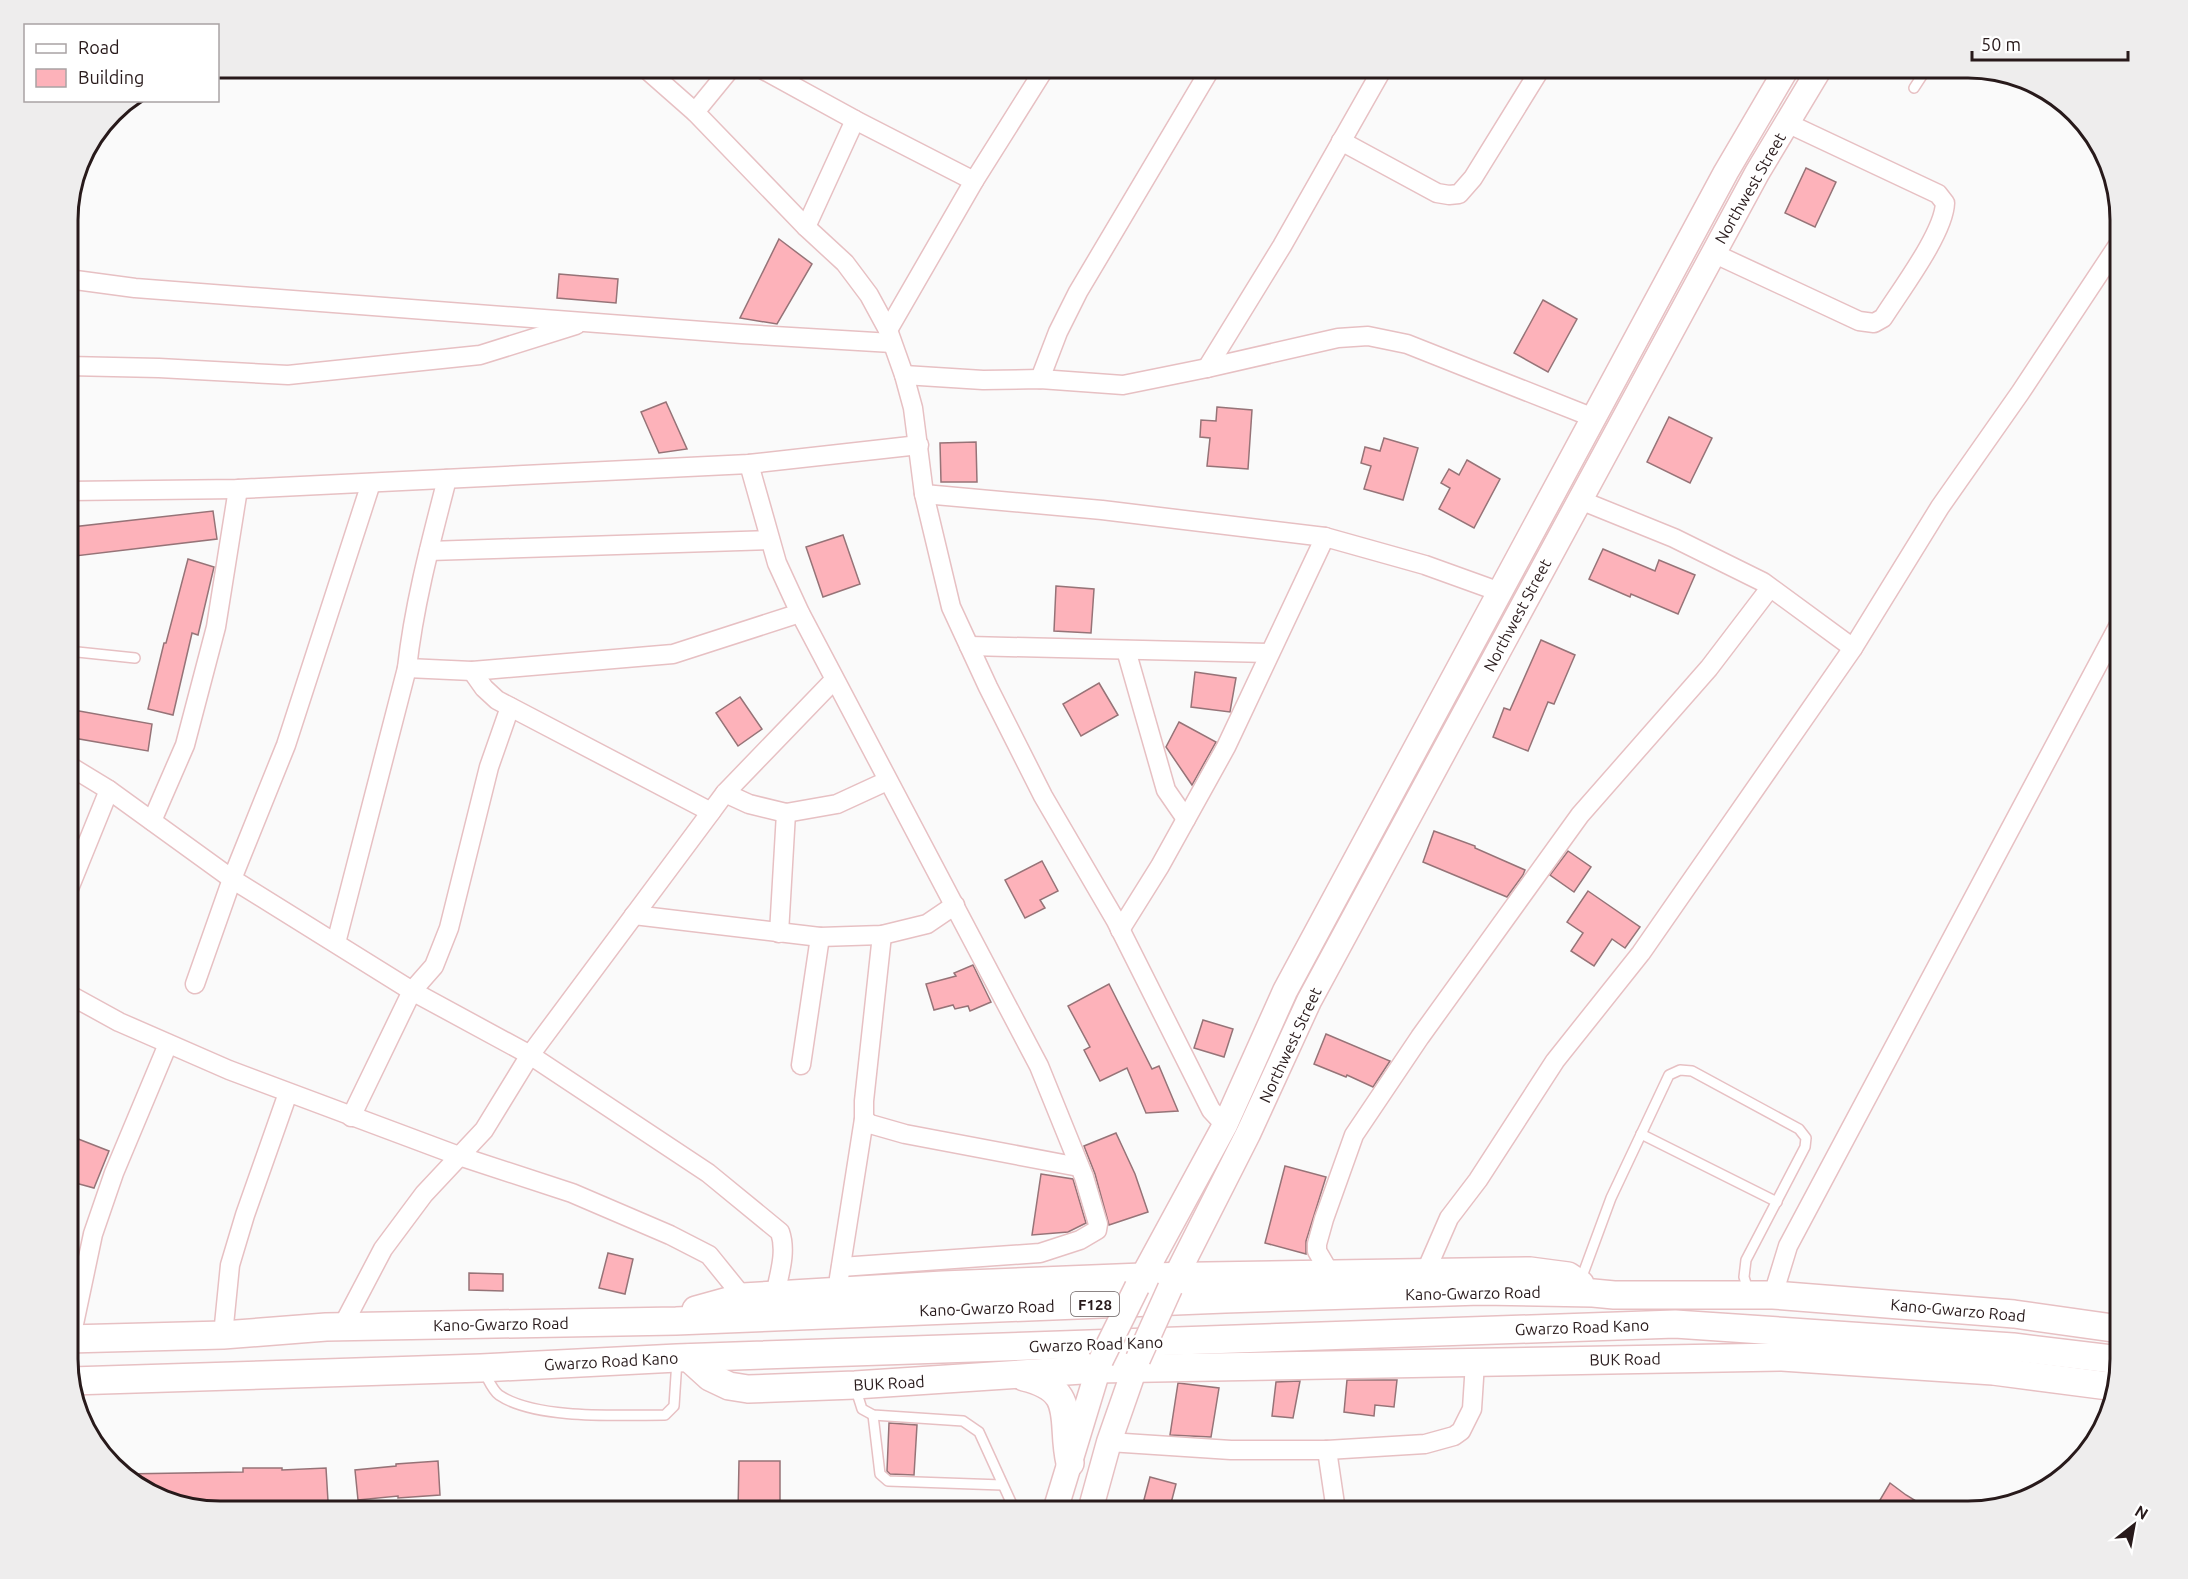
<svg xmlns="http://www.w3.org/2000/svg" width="2188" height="1579" viewBox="0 0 2188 1579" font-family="Ubuntu,sans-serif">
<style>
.building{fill:#fdb2ba;stroke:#967377;stroke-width:1.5}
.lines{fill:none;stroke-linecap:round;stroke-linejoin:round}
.service-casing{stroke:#e7c0c3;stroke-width:12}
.minor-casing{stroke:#e7c0c3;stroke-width:21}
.secondary-casing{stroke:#e7c0c3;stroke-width:27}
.primary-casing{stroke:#e7c0c3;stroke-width:30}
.service{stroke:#fff;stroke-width:9}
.minor{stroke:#fff;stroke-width:18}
.secondary{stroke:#fff;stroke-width:24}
.primary{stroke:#fff;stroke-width:27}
.secondary-bridge-casing{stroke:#e7c0c3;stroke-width:27;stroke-linecap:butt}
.secondary-bridge{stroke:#fff;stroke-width:24}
.labels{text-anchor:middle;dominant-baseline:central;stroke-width:5;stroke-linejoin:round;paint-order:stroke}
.shield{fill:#fff;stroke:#685f5f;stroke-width:1.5}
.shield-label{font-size:15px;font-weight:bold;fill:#281a1b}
.street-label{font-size:16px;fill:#281a1b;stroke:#fff}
.rim{fill:none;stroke:#281a1b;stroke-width:3}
</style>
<rect width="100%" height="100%" fill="#fafafa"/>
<g class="building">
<path d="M1806,168L1836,182L1815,227L1785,213Z"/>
<path d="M779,239L812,264L777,324L740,318Z"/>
<path d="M559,274L618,279L616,303L557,298Z"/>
<path d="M1543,300L1577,319L1548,372L1514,353Z"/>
<path d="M666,402L687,449L659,453L641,412Z"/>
<path d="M1217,407L1252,410L1248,469L1207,466L1210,438L1200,437L1201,420L1216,421Z"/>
<path d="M1669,417L1712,438L1690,483L1647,462Z"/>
<path d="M1384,438L1418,448L1403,500L1364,489L1371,466L1361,463L1365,447L1380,451Z"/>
<path d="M976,442L977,482H941L940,443Z"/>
<path d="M1467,460L1500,479L1474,528L1439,509L1450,488L1441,483L1449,469L1459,475Z"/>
<path d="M213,511L217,539L75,556L72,527Z"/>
<path d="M843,535L860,584L823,597L806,547Z"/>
<path d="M1603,549L1655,571L1659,560L1695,575L1678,614L1631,594L1630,597L1589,579Z"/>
<path d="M188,559L214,567L198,635L192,633L173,715L148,709L164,643H166Z"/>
<path d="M1056,586L1094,589L1091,633L1054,631Z"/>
<path d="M1541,640L1575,655L1554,704L1548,702L1528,751L1493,737L1504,708L1510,710Z"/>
<path d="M1195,672L1236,678L1230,712L1191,707Z"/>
<path d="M1099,683L1118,715L1081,736L1063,704Z"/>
<path d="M740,697L762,729L738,746L716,713Z"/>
<path d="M68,709L152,724L148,751L68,737Z"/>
<path d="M1179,722L1216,742L1192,785L1166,747Z"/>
<path d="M1434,831L1475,846V848L1525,870L1523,875L1507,897L1423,862Z"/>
<path d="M1568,851L1591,867L1574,892L1550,875Z"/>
<path d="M1042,861L1058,891L1040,900L1045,908L1025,918L1005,880Z"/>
<path d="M1588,891L1640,927L1625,948L1612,939L1594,966L1571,951L1583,933L1567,922Z"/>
<path d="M973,965L991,1002L970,1011L968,1006L955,1009L953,1005L934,1010L926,984L956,976L954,973Z"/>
<path d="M1109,984L1152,1069L1159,1066L1178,1111L1146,1113L1127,1068L1100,1081L1084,1050L1090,1047L1068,1006Z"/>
<path d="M1203,1020L1233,1029L1224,1057L1194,1048Z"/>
<path d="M1326,1034L1390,1061L1373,1087L1347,1075L1346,1077L1314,1064Z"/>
<path d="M1116,1133L1135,1174L1148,1212L1109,1225L1095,1174L1084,1146Z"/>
<path d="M68,1135L109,1151L94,1188L68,1181Z"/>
<path d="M1285,1166L1326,1177L1306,1241V1254L1265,1243Z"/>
<path d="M1041,1174L1073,1179L1086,1223L1068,1232L1032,1235Z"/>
<path d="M608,1253L633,1259L625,1294L599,1288Z"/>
<path d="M469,1273L503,1274V1291L469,1290Z"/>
<path d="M1347,1380H1397L1394,1407L1375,1405L1374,1416L1344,1412Z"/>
<path d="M1300,1381L1293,1418L1272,1416L1276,1382Z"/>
<path d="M1178,1383L1219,1388L1211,1437L1170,1435Z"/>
<path d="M889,1423L917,1425L914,1475L890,1474L887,1471Z"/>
<path d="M438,1461L440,1495L398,1498V1496L358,1500L355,1470L396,1466V1464Z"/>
<path d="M739,1461H780V1511H738Z"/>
<path d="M243,1468H282V1470L326,1468L328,1501L214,1503V1506H188L171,1503L128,1480L123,1474L243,1472Z"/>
<path d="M1150,1477L1176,1484L1169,1511H1141Z"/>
<path d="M1890,1483L1906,1495L1934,1512H1887L1877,1505Z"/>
</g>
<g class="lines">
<defs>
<g id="service">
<path d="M1914,88L1927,68"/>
<path d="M68,651L135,658"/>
<path d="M1641,1134L1777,1202"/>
<path d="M1580,1282L1611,1198L1669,1075L1680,1070L1692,1071L1799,1129L1806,1138L1805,1147L1746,1260L1744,1277L1749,1293"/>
<path d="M484,1372C488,1379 493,1391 499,1395C536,1420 621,1415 665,1415L674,1406L677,1360"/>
<path d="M855,1387L862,1409L873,1415L963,1421L979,1432L1015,1511"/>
<path d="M873,1415L880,1474L888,1481L1002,1485"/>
</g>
<g id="minor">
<path d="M645,68L695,112L806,227L845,263L869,295L888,330L904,375L913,408L924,494L951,607L988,687L1043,796L1116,921L1211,1110L1225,1125"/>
<path d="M760,68L855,120L974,181"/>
<path d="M695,112L731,68"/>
<path d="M1341,141L1437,193L1449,195L1459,194L1473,178L1541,68"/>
<path d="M806,227L855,120"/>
<path d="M1713,253L1859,321L1874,323L1883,318C1900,291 1944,233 1945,203L1938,194L1787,123"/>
<path d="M68,279L135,288L742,334L892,343"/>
<path d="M888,330L974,181L1045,68"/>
<path d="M68,366L159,368L288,375L480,355L576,325"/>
<path d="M1207,368L1282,246L1383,68"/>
<path d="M904,375L983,380L1040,379L1123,385L1207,368L1338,338L1368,336L1407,344L1594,418"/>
<path d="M1040,379L1058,332L1078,292L1211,68"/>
<path d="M749,464L777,563L800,613L1039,1066L1084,1177L1098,1224L1097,1230L1080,1240L1040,1253L841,1267"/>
<path d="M68,491L238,489L749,464L919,445"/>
<path d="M924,494L1102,510L1325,537L1425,565L1500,592"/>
<path d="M1580,500L1674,538L1763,582L1853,648"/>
<path d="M429,551L769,540"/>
<path d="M969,646L1269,653"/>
<path d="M1126,650L1166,790L1186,819"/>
<path d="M407,668L472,671L673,654L800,613"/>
<path d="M472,671L484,688L497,700L711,812"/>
<path d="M68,765L109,790L232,879L412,991L530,1055L708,1173L780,1232C787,1252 779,1275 775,1295"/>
<path d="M725,793L749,804L786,813L837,804L887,781"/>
<path d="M152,821L185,745L216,627L238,489"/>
<path d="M68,891L109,790"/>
<path d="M634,915L820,937L882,935L927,924L955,905"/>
<path d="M1120,930L1160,866L1226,747L1325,537"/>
<path d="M779,933L786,813"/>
<path d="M336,943L407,668C414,604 431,541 447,479"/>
<path d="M195,984L232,879L286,745L371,483"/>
<path d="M68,994L119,1022L229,1070L459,1156L572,1193L670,1235L709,1255L743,1297"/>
<path d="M801,1065L820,937"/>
<path d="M351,1117L412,991L434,966L449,928L489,767L510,707"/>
<path d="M864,1119L870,1124L905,1134L1079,1167"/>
<path d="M1425,1273L1449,1218L1478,1180L1555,1061L1641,953L1853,648L1940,507L2020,393L2120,242"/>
<path d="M1331,1275L1317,1251V1244L1324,1219L1354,1135L1420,1037L1580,815L1709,668L1770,588"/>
<path d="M839,1278L864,1119V1101L882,935"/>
<path d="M1773,1295L1788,1246L2120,623"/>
<path d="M342,1327L383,1249L424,1194L484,1130L530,1055L711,812L725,793L834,680"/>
<path d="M223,1335L230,1265L245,1215L288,1093"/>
<path d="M71,1338L93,1234L114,1173L168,1044"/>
<path d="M1109,1442L1231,1450H1327L1425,1444L1454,1436L1461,1431L1472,1409L1475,1363"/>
<path d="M1327,1450L1336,1511"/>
</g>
<g id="secondary">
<path d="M1137,1287L1225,1125L1285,991L1726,172L1787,68"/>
<path d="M1170,1288L1248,1134L1309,1001L1757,173L1820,68"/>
<path d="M1055,1511L1101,1360"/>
<path d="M1090,1511L1109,1442L1138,1359"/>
</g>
<g id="primary">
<path d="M696,1310L743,1297L943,1285L1142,1277L1530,1271L1568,1276L1580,1284"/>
<path d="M68,1339L223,1335L326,1327L676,1321L1225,1299L1481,1291L1593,1293L1614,1295H1773L2014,1314L2120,1329"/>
<path d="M689,1358L710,1377L729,1386L748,1389L855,1385L1097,1369L1782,1357L1993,1371L2116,1387"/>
<path d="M1024,1377C1079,1390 1060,1420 1070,1463"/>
<path d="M71,1381L481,1368L677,1358L1675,1324L2013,1347L2120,1360"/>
</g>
</defs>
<use href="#service" class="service-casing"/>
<use href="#minor" class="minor-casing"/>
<use href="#secondary" class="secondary-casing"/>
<use href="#primary" class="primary-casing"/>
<use href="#service" class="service"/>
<use href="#minor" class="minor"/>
<use href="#secondary" class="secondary"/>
<use href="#primary" class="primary"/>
<defs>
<g id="secondary-bridge">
<path d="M1138,1359L1170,1288"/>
<path d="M1101,1360L1137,1287"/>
</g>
</defs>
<use href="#secondary-bridge" class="secondary-bridge-casing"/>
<use href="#secondary-bridge" class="secondary-bridge"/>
</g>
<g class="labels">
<rect class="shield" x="1071" y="1292" width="48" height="24" rx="4.5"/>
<g class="shield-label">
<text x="1095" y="1304">F128</text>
</g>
<g class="street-label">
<text transform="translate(1750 188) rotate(-60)">Northwest Street</text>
<text transform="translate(1517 615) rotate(-62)">Northwest Street</text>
<text transform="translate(1290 1045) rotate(-65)">Northwest Street</text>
<text transform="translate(1473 1293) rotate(-1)">Kano-Gwarzo Road</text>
<text transform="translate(987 1308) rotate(-2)">Kano-Gwarzo Road</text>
<text transform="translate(1958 1310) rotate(5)">Kano-Gwarzo Road</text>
<text transform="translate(501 1324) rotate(-1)">Kano-Gwarzo Road</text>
<text transform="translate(1582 1327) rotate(-2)">Gwarzo Road Kano</text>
<text transform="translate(1096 1344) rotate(-2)">Gwarzo Road Kano</text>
<text transform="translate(1625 1359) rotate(-1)">BUK Road</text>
<text transform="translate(611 1361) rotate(-3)">Gwarzo Road Kano</text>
<text transform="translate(889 1383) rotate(-3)">BUK Road</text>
</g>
</g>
<path d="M0 0H2188V1579H0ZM220 78H1968A142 142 0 0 1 2110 220V1359A142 142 0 0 1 1968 1501H220A142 142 0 0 1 78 1359V220A142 142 0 0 1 220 78Z" fill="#eeeded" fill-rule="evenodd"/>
<path class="rim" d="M220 78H1968A142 142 0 0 1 2110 220V1359A142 142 0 0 1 1968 1501H220A142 142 0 0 1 78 1359V220A142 142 0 0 1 220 78Z"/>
<rect x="24" y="24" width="195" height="78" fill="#ffffff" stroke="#a9a3a4" stroke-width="1.5"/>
<rect x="36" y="44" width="30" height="9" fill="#ffffff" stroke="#a9a3a4" stroke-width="1.5"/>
<text x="78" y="54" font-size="18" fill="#281a1b">Road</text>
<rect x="36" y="69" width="30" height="18" fill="#fdb2ba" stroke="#a9a3a4" stroke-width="1.5"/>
<text x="78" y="84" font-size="18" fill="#281a1b">Building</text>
<g transform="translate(2134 1525) rotate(31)" stroke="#ffffff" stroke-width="4.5" paint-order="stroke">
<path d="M0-4.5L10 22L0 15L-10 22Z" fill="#281a1b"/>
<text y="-9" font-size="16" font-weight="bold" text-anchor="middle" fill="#281a1b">N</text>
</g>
<path d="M1972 51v9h156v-9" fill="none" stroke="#281a1b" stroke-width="3"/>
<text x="1981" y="51" font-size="18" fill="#281a1b" stroke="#ffffff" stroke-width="4.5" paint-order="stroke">50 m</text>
</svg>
